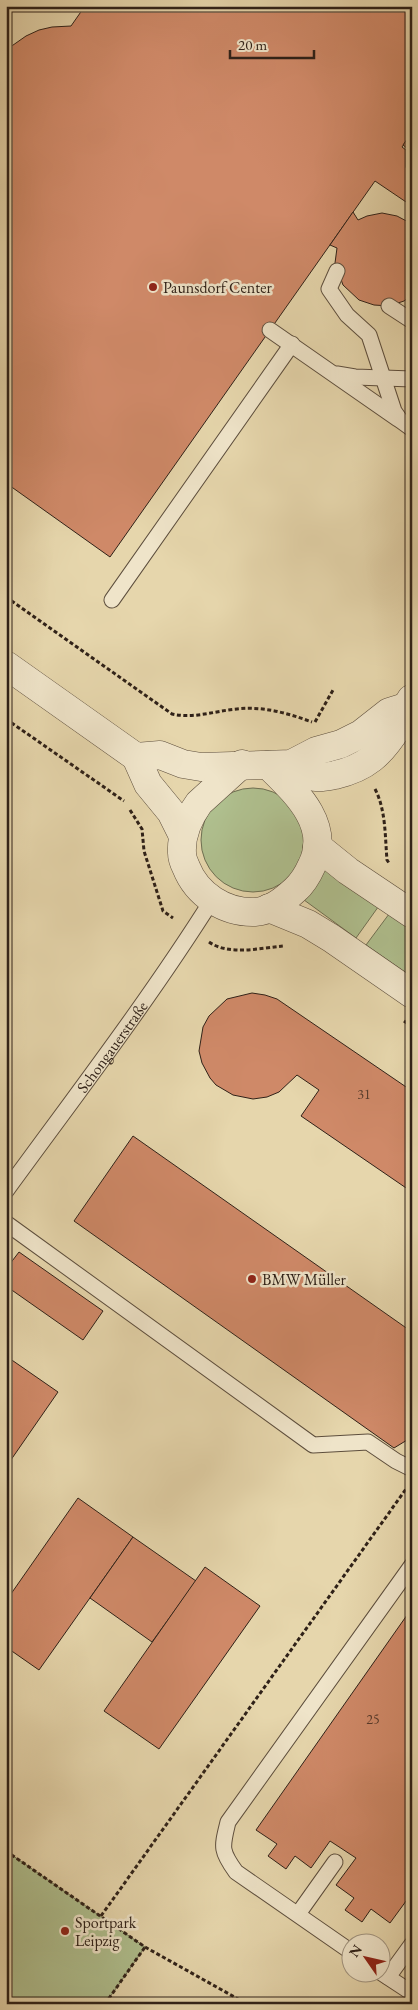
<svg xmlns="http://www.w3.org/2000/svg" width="418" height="2010" viewBox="0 0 418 2010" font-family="'EB Garamond',serif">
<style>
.green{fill:#afbf8e;stroke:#6f7053}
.building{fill:#cf8968;stroke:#2f2118}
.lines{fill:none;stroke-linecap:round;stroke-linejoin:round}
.lane-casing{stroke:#5d4e3d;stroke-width:17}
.street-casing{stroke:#5d4e3d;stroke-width:29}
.path{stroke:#2f2118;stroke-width:3;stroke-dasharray:4 2.5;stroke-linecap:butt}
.lane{stroke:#efe4c9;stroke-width:15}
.street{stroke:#efe4c9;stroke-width:28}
.poi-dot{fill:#8f2418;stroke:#efe4c9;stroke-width:2}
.labels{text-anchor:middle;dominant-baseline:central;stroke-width:5;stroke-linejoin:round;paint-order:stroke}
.number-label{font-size:14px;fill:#573b2c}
.poi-label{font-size:16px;fill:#2f2118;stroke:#efe4c9;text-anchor:start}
.street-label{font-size:16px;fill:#2f2118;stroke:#efe4c9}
</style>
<rect width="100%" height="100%" fill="#e6d6ac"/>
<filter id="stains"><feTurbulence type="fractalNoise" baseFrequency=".004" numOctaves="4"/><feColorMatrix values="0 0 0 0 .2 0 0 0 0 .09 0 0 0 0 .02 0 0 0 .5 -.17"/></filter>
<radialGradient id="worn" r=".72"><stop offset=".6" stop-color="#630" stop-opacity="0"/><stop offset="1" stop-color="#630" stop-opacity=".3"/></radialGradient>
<g class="green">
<circle cx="253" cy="840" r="52"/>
<path d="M323,865L381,903L356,938L300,897Z"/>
<path d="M392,910L412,924V977L366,945Z"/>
<path d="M6,1851L145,1947L105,2004H6Z"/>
</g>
<g class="building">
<path d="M85,6H412V132L402,147L406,150V167L412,181V206L375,181L110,557L6,483V50L26,36L39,30L52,27L71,26Z"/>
<path d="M412,132V173L409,160V150L403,145Z"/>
<path d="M353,212L358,220L367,216L382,213L397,216L412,224V295L404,301L389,306L374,305L359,300L343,285L335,263L337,248L330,245Z"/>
<path d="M252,993L265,995L277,999L412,1091V1192L301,1116L319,1090L297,1075L279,1092L267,1097L253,1099L233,1095L216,1085L210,1078L202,1063L199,1051L203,1027L209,1016L227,999Z"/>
<path d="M133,1136L412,1332V1437L394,1448L74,1221Z"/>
<path d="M19,1252L103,1311L83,1340L6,1286V1269Z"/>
<path d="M6,1356L58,1392L6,1467Z"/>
<path d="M78,1498L133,1537L39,1670L6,1647V1601Z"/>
<path d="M133,1537L196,1581L152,1642L90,1598Z"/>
<path d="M205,1567L260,1606L159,1749L104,1711Z"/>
<path d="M412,1608V1899L409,1897L390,1923L371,1909L362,1922L345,1910L354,1898L336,1885L356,1858L330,1841L311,1868L295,1856L286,1869L268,1856L277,1844L256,1830Z"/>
</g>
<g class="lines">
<defs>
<g id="lane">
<path d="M337,271L329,289L347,315L369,335L394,411L401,421L412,429"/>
<path d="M389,306L412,321"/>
<path d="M270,330L398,419"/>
<path d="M337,374L355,377L412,379"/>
<path d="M112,600L292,344"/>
<path id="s1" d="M6,1191C76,1095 149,1000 212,900"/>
<path d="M6,1223L313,1445L368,1442L396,1461L412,1469"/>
<path d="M298,1914L335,1862"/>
<path d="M350,1951L236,1872C220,1850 222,1847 228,1822L412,1565"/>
<path d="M380,1972L412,1993"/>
<path d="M388,1977L412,1944"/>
</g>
<g id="street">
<path d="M6,665L136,757L148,784L171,812L183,836"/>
<path d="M136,757L160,755L183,764L201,767L291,764L316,751L341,744L361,734L389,712L405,707"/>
<path d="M242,764L199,803C189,817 181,835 182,853C182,857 184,863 186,867C197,895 225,913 255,912C271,911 284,900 295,890C303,883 308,874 312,865C332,824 294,791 268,765"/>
<path d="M291,764C298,768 307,775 315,777C321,778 329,776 335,775C366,768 381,754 398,727C403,718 405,708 411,699"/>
<path d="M317,846L348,871L412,914"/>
<path d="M269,908L308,924L331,938L412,994"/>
</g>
</defs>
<use href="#lane" class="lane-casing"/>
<use href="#street" class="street-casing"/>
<g class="path">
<path d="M6,597L172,714C194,719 214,711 237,709C263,706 287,713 312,722"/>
<path d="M6,719L124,801"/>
<path d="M315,722L333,690"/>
<path d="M375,789C386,810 385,837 387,860L389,863"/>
<path d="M130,810L142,829L144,851L163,911L173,918"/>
<path d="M209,942C229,956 260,948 283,946"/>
<path d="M404,1021L412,1027"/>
<path d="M6,1851L145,1947L247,2004"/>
<path d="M101,1916L406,1489"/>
<path d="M105,2004L145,1947"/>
</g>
<use href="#lane" class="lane"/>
<use href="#street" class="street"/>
</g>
<g class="poi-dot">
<circle cx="153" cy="287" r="5"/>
<circle cx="252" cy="1279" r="5"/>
<circle cx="65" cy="1931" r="5"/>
</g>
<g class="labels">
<g class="number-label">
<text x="364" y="1094">31</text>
<text x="373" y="1719">25</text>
</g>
<g class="poi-label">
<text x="163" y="287">Paunsdorf Center</text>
<text x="262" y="1279">BMW Müller</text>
<text x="75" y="1922">Sportpark<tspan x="75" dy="18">Leipzig</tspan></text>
</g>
<g class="street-label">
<text stroke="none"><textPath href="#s1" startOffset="179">Schongauerstraße</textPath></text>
</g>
</g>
<rect width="418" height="2010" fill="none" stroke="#e6d6ac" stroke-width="25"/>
<rect x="8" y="8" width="403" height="1995" fill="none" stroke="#2f2118" stroke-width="2.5"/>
<rect x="12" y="12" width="393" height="1985" fill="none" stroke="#2f2118"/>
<g transform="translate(366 1958) rotate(304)"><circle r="24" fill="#efe4c9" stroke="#a29682"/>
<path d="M0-4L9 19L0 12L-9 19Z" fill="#8f2418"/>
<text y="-8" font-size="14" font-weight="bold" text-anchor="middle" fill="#2f2118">N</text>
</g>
<path d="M230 50v8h84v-8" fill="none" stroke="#2f2118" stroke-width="2.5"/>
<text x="238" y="50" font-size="15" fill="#2f2118" stroke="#efe4c9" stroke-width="4" paint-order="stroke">20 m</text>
<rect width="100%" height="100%" filter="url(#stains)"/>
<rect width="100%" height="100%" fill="url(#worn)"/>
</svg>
